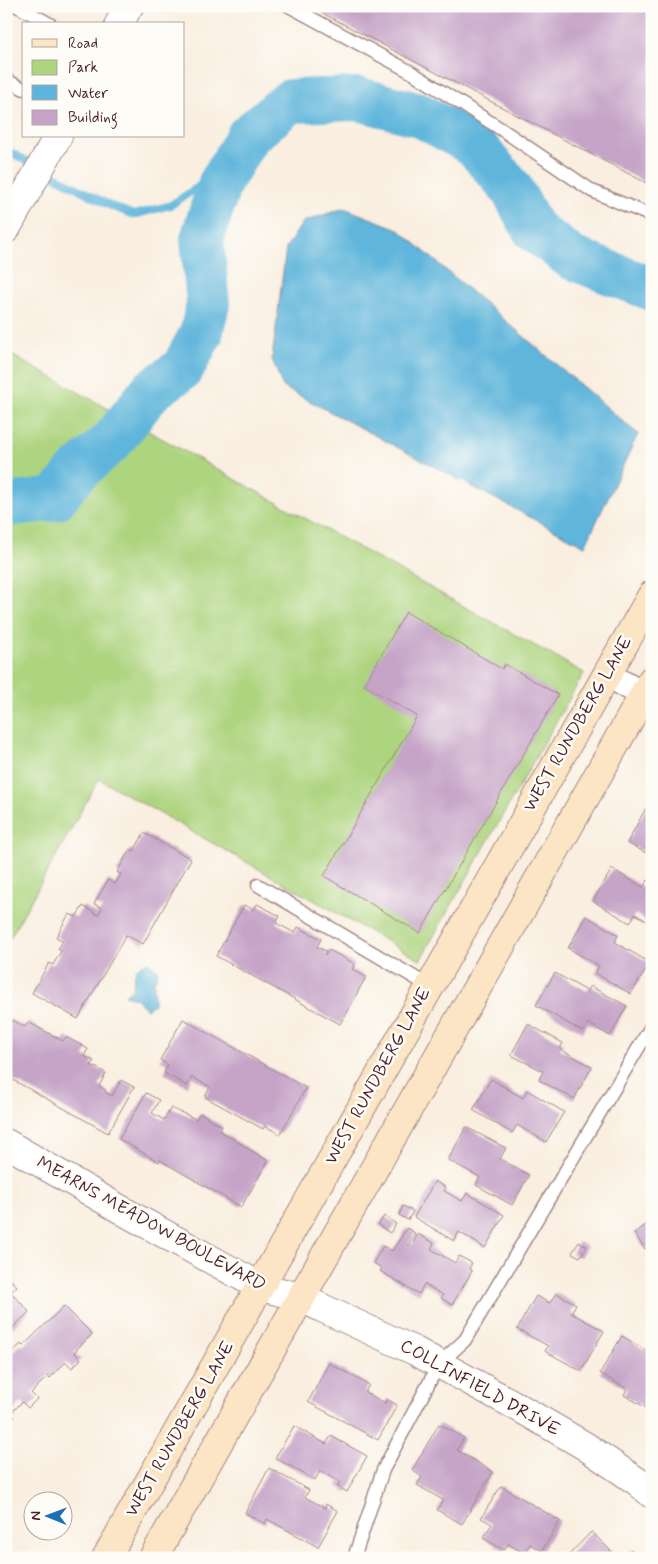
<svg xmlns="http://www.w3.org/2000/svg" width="658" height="1564" viewBox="0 0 658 1564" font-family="Mynerve,sans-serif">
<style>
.green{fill:#add47f;stroke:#7c7a55}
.water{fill:#5eb5db;stroke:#546a83}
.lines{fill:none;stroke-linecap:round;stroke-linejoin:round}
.stream{stroke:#5eb5db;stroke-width:8}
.river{stroke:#5eb5db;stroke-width:44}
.building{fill:#c6a4c8}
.service-casing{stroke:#a28685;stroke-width:15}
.minor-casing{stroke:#a28685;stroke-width:28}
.tertiary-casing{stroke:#a28685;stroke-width:30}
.secondary-casing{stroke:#a28685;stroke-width:30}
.service{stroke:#fff;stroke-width:12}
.minor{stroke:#fff;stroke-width:25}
.tertiary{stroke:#fff;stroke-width:28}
.secondary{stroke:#fce5c4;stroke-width:28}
.labels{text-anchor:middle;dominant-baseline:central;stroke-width:5;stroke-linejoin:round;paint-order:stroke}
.street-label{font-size:18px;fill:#4a1f2b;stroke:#fdfcf7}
</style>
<rect width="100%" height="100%" fill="#fdfcf7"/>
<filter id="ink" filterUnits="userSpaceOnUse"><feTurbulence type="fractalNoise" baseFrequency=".02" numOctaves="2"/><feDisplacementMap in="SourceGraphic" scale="10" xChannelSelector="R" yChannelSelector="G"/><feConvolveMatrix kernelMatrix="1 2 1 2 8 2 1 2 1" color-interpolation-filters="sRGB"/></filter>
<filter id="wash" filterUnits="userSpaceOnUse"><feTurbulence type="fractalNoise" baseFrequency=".0096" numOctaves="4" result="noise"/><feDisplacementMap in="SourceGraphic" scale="20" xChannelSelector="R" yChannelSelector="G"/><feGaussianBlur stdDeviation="1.12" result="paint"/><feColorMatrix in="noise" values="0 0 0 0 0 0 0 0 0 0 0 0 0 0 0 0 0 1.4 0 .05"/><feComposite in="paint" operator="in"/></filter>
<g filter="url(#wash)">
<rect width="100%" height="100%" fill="#f9eedf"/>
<path class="green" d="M6,352L584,673L420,960L99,779L6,945Z"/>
<g class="water">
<path d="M344,208L398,229L638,434L585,546L283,387L272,359L286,248L303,222Z"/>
<path d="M149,962L158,971L154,983V1004L147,1009L135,998L125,995L133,988C134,975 134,964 149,962Z"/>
</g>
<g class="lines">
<path class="stream" d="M6,150L111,206L134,215L171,205L231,165"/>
<path class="river" d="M6,505L55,499L76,473L112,441L151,391L182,369L201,334L208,304L202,239L220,183L248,136L290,101L359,99L420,115L474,145L511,188L534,230L572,258L652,289"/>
</g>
<g id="blocks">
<g class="building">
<path d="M309,6H652V186Z"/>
<path d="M406,612L502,669L505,664L558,695L420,933L324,876L417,716L364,685Z"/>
<path d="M646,808L652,811V856L627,843Z"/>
<path d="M144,833L191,859L143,944L126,935L78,1019L32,993L49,963L53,965L61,951L58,949L63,941L56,937L69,914L76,917L83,906L98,915L102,908L94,904L108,880L115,884L121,874L117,872L130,849L134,851Z"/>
<path d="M612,869L643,887L648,880L652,883V924L635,914L630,923L593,901Z"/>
<path d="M257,904L280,916L276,923L295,933L298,927L321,939L317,947L326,951L325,955L329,950L355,964L352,969L366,977L340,1024L216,956L244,905L254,910Z"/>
<path d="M586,916L618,935L615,942L650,963L631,994L595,973L599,966L568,948Z"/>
<path d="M555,973L587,991L590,986L627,1006L610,1036L588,1023L583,1032L536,1005Z"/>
<path d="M10,1019L25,1027L28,1022L63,1041L66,1037L88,1049L84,1056L94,1061L91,1065L106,1073L99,1086L106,1090L105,1092L112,1096L121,1080L134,1087L108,1133L6,1076V1025Z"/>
<path d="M183,1019L306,1088L280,1134L265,1126L263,1129L205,1097L210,1087L192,1077L187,1086L164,1073L168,1065L160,1060Z"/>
<path d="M528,1024L563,1043L560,1049L592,1067L574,1099L539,1080L543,1071L511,1055Z"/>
<path d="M491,1079L523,1098L527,1090L564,1112L546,1142L517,1125L512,1133L473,1110Z"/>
<path d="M146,1093L159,1100L152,1113L164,1120L171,1108L196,1119L200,1113L222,1126L220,1131L268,1161L241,1207L160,1160L159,1162L119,1139Z"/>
<path d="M466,1127L506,1148L500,1159L529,1175L512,1205L476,1185L480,1177L448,1160Z"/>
<path d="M435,1181L446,1188L444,1191L462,1201L467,1193L504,1215L485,1248L459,1232L454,1241L414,1217Z"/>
<path d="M403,1206L413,1211L408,1220L399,1215Z"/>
<path d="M384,1216L396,1224L390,1233L378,1225Z"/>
<path d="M646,1225L652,1232V1244L645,1249L634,1233Z"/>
<path d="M407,1228L415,1233L408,1245L411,1246L418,1234L434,1243L431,1249L455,1263L459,1256L472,1263L469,1269L472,1271L452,1305L441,1298L443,1295L424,1284L419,1294L380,1271L382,1268L373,1263L383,1246L392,1251Z"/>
<path d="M579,1242L587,1246L580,1257L572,1253Z"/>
<path d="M7,1277L17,1286L11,1292L29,1312L6,1334Z"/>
<path d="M556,1293L576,1304L571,1313L604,1331L581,1371L545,1351L548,1346L517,1329L536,1296L550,1303Z"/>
<path d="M64,1306L92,1334L74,1352L81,1359L72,1368L66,1362L50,1378L48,1376L31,1393L37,1399L28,1408L22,1402L11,1413L15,1417L6,1425V1358L21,1344L23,1346Z"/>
<path d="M622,1336L652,1354V1411L624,1395L627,1389L600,1373Z"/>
<path d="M329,1363L369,1385L365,1392L385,1403L387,1399L397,1405L378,1440L308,1402Z"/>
<path d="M439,1424L464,1438L457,1450L493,1472L462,1524L437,1510L443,1500L417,1485L422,1477L412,1470Z"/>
<path d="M294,1426L326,1444L331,1436L367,1456L347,1492L337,1486L340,1482L320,1471L315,1480L275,1458Z"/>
<path d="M269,1468L309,1490L305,1497L325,1508L326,1504L338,1511L318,1547L267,1519L265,1524L245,1513Z"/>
<path d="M501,1486L560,1521L542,1551L530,1544L524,1553L508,1544L504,1550L483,1538L492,1524L481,1518Z"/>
<path d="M591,1532L593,1533L618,1558H566Z"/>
<path d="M631,1549L640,1558H622Z"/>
</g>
</g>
</g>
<g filter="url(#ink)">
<use href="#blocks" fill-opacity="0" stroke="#a28685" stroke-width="1"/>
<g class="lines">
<defs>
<g id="service">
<path d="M17,6L50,24"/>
<path d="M289,6L411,72L501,129L592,191L652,216"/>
<path d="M6,80L24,89"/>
<path d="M258,885L429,986"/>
<path d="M354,1558L383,1470L439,1364L465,1340L652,1025"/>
</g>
<path id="minor" d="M607,674L652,700"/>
<g id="tertiary">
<path d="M119,24L129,6"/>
<path d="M6,229L58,136"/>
<path d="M6,1143L132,1216L261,1287L300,1297L322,1308L415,1351L518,1407L585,1446L638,1482L652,1494"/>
</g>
<g id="secondary">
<path d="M106,1558L652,595"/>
<path d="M153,1558L652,680"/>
</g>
</defs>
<use href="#service" class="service-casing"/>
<use href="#minor" class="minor-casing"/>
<use href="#tertiary" class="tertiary-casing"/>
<use href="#secondary" class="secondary-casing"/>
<use href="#service" class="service"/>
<use href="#minor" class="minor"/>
<use href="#tertiary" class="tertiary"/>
<use href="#secondary" class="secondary"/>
</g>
</g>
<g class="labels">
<g class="street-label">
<text transform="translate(578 724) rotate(-60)">WEST RUNDBERG LANE</text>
<text transform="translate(378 1076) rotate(-61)">WEST RUNDBERG LANE</text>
<text transform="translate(151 1224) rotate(29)">MEARNS MEADOW BOULEVARD</text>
<text transform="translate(480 1388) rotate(29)">COLLINFIELD DRIVE</text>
<text transform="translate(180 1429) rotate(-60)">WEST RUNDBERG LANE</text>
</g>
</g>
<rect width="658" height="1564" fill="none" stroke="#fdfcf7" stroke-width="25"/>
<rect x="22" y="22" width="162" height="115" fill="#fdfcf7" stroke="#b5a4a5"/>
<rect x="32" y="39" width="25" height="8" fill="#fce5c4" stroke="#b5a4a5"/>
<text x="68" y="48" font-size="15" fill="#4a1f2b">Road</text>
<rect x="32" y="60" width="25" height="15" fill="#add47f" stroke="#b5a4a5"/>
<text x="68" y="72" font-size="15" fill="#4a1f2b">Park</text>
<rect x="32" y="85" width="25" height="15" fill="#5eb5db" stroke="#b5a4a5"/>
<text x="68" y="98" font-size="15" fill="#4a1f2b">Water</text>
<rect x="32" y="110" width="25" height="15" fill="#c6a4c8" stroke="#b5a4a5"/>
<text x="68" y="122" font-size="15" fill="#4a1f2b">Building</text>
<g transform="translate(48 1516) rotate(271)"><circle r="24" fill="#fdfcf7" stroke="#b5a4a5"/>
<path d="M0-4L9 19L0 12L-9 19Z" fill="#1f6fb2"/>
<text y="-8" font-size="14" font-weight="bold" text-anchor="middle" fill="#4a1f2b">N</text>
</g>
</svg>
